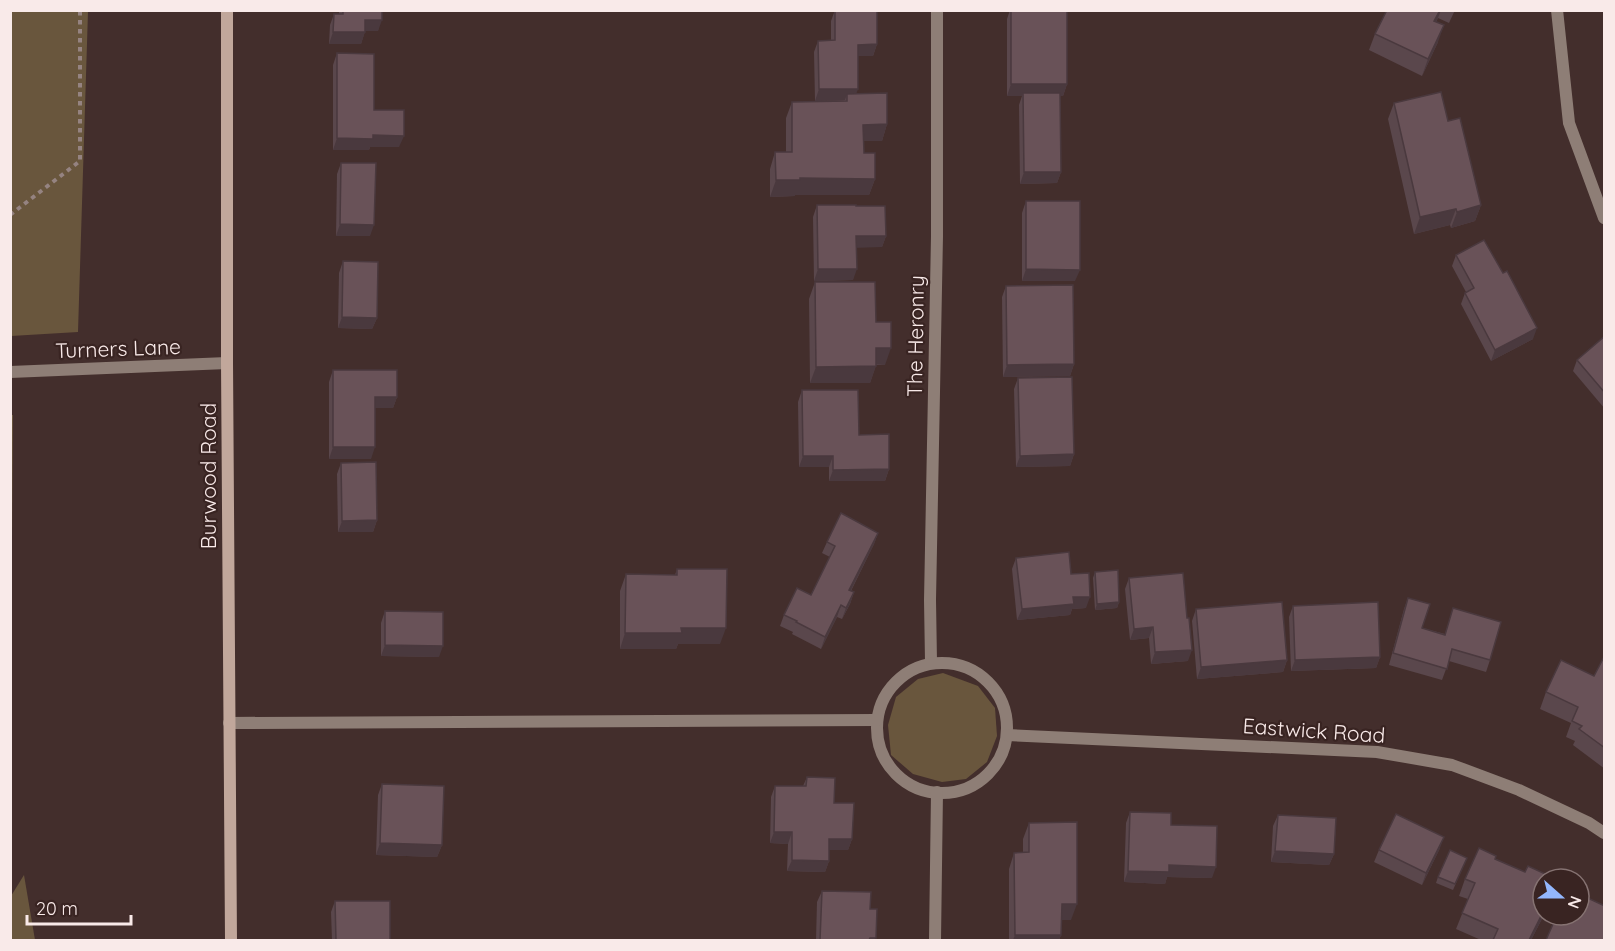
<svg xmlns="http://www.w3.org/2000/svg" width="1615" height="951" viewBox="0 0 1615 951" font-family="Quicksand,sans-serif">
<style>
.green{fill:#69563d}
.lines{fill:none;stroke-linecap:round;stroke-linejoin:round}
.path{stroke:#958381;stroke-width:4;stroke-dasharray:4.5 4.5;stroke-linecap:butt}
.street{stroke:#8e7e76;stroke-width:12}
.secondary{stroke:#c1a79b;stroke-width:12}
.wall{fill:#5a474c}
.shaded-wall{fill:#4a393e}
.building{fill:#695258;stroke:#4a393e;stroke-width:1.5}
.labels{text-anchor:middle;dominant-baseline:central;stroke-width:4.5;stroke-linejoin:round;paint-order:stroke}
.street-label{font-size:21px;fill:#f9eae9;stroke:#392422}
</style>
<rect width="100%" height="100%" fill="#432e2c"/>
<g class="green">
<path d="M11,10L88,11L78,332L11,336Z"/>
<path d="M10,415H13L11,663H10Z"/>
<path d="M943,673L978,686L995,708L997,736L987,762L966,779L942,782L913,774L891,755L888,725L896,697L918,679Z"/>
<path d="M24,875L35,940H11V896Z"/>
</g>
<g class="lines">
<path class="path" d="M10,215L80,161V10"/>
<g class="street">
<path d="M1557,10L1569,123L1604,218"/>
<path d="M10,372L227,363"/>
<path d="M931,662L930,600L937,236V10"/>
<circle cx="942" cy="728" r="65"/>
<path d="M229,723L877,720"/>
<path d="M1007,735L1377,752L1452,765L1519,790L1589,823L1604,833"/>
<path d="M935,940L937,792"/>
</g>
<path class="secondary" d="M227,10V363L231,940"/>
</g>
<g class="wall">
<path d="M339,10H382L378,31H365L361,44H329L330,25L334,14H339Z"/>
<path d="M835,10L877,44L873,56H858L856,94L887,124L882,141H864V153L875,179L869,195H795V196L770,197V169L775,152H786V118L792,102L845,100L815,101L814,52L818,41L831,40V21Z"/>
<path d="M1010,10L1067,84L1063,96H1060L1061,172L1057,183L1020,184L1019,105L1022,96H1007V19Z"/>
<path d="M1387,10H1455L1449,23L1438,18L1436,22L1438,42L1422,76L1369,50L1375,34Z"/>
<path d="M337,53L374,110L399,147H370L369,150H333V65Z"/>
<path d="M1394,103L1448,121L1481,205L1475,221L1451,228L1450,225L1414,234L1388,119Z"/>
<path d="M341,163L370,236H336L337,174Z"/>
<path d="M1026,201L1075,281H1022V213Z"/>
<path d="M817,205L856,206L886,236L882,247H857L853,280L814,281L813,217Z"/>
<path d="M1456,255L1503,273L1533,339L1491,361L1461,304L1465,293L1466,292L1452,266Z"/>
<path d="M343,261L377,318L372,329L338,328L339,273Z"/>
<path d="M815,282L876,322L885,365H876L870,383H810L809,299Z"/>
<path d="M1006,286L1074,364L1070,376L1003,377L1002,297Z"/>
<path d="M1605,336V409L1573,371L1577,360Z"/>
<path d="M333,370L397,397L393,408H375L371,459H329V382Z"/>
<path d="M1018,378L1074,454L1070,466L1016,467L1014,389Z"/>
<path d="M802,390L859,435L889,469L885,481H829V467H799L798,402Z"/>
<path d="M341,463L377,520L373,532H338L337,474Z"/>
<path d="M878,533L874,544L851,591L854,592L850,604L842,619L837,617L821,649L792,634L793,632L780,626L784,615L811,595L830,557L822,553L827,542Z"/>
<path d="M1016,558L1071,574L1086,608L1072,609L1070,615L1017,620L1012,569Z"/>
<path d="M677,569L720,644H678L676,649H620V591L626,574L675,575Z"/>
<path d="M1095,572L1119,602L1117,608L1095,610L1093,578Z"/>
<path d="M1129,578L1187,618L1188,661L1151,664L1149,638L1130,640L1125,589Z"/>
<path d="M1408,598L1422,628L1445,634L1453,608L1490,660L1486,672L1449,661L1442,680L1389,665L1404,609Z"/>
<path d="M1293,606L1380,657L1376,668L1291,671L1289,617Z"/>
<path d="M1196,609L1287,660L1283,672L1197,679L1192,621Z"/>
<path d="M385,611L439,657L381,656V623Z"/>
<path d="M1605,655V769L1573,745L1575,741L1566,737L1571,723L1540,709L1546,692L1594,676Z"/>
<path d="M807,777L834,803L852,839L848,850H829V861L825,872L787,871L788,844L770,843L771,797L775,786H803Z"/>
<path d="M382,784L442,845L437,857L376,855L378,795Z"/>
<path d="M1130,812L1171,825L1212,878L1167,877L1165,884L1124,882L1126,823Z"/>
<path d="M1278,815L1334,854L1329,865L1271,862L1273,826Z"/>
<path d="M1029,823L1071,920H1062L1061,935L1059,940H1009V869L1014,853L1023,852V839Z"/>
<path d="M1440,848L1422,885L1374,862L1379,850Z"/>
<path d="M1496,856V859L1525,872L1543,879L1544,915L1531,940H1481L1456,929L1468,899L1459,896L1465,879Z"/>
<path d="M1467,858L1453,890L1436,883L1438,877Z"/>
<path d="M822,891L870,909L875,940H816L817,902Z"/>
<path d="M335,901L390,940H332L331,912Z"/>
</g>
<g class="shaded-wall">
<path d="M1440,10H1441L1438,18L1428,37L1434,21Z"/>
<path d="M365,20H382L378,31H360Z"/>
<path d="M1444,25L1438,42L1422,76L1428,59Z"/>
<path d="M333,32H365L361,44H329Z"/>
<path d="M877,44L873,56H854L858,45Z"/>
<path d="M1011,84H1067L1063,96H1023V93L1022,96H1007Z"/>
<path d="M819,89H858L854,100L847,94L845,100L815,101Z"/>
<path d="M887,124L882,141H857L863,125Z"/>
<path d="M373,135L404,136L399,147H370L369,150H333L337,138Z"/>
<path d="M1024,172H1061L1057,183L1020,184Z"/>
<path d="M800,178L875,179L869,195H795V196L770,197L776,180Z"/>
<path d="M1481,205L1475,221L1451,228L1457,212Z"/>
<path d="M1456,209L1450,225L1414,234L1420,217Z"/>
<path d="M340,224L374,225L370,236H336Z"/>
<path d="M856,236H886L882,247L852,248Z"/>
<path d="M818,269H857L853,280L814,281Z"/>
<path d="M1026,269L1080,270L1075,281H1022Z"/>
<path d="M342,317L377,318L372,329L338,328Z"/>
<path d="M1537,328L1533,339L1491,361L1495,350Z"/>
<path d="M876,348H891L885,365L870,364Z"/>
<path d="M1074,364L1070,376L1003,377L1007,365Z"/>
<path d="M876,366L870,383H810L816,367Z"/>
<path d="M375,397H397L393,408H371Z"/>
<path d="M333,447H375L371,459H329Z"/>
<path d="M1074,454L1070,466L1016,467L1020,456Z"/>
<path d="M803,456H833L829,467H799Z"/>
<path d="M889,469L885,481H829L833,470Z"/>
<path d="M377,520L373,532H338L342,521Z"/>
<path d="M878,533L874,544L845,602L849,590Z"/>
<path d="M854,592L850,604L842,619L846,608Z"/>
<path d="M1073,597H1090L1086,608L1072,609L1070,615L1017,620L1022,609Z"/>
<path d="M1119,602L1117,608L1095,610L1097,604Z"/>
<path d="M841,605L837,617L821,649L825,637Z"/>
<path d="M1153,627L1149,638L1130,640L1134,629Z"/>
<path d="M681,628H726L720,644H678L676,649H620L625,633Z"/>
<path d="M385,645L443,646L439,657L381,656Z"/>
<path d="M1192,650L1188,661L1151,664L1155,652Z"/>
<path d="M1380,657L1376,668L1291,671L1295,660Z"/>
<path d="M1287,660L1283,672L1197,679L1201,667Z"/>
<path d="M774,832H792L788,844L770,843Z"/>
<path d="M1444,837L1440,848L1422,885L1426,873Z"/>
<path d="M829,839H852L848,850H825Z"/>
<path d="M380,843L442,845L437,857L376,855Z"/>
<path d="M1275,851L1334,854L1329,865L1271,862Z"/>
<path d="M792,860L829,861L825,872L787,871Z"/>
<path d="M1169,865L1216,867L1212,878L1167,877L1165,884L1124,882L1128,871Z"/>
<path d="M1062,904H1077L1071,920H1056Z"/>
<path d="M1543,912L1544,915L1531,940H1529Z"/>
<path d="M1015,935H1061L1059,940H1013Z"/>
</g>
<g class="building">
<path d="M343,10H382V20H365V32H333L334,14H343Z"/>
<path d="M835,10H877V44L858,45V89H819L818,41L835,40Z"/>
<rect x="1011" y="10" width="56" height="74"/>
<path d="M1387,10H1440L1434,21L1444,25L1428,59L1375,34Z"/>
<path d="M337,53L374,54V110H404V136L373,135V139L337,138Z"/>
<path d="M1441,92L1448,121L1460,118L1481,205L1457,212L1456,209L1420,217L1394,103Z"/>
<path d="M887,93V124L863,125L864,153H875V179L800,178V180H776L775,152H792V102L847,101V94Z"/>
<path d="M1023,93H1060L1061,172H1024Z"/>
<path d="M341,163H376L374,225L340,224Z"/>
<path d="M1026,201H1080V270L1026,269Z"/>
<path d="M817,205H856V206H885L886,236H856L857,269H818Z"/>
<path d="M1484,240L1503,273L1507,271L1537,328L1495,350L1465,293L1474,288L1456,255Z"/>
<path d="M343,261L378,262L377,318L342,317Z"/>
<path d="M815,282H875L876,322H891V348H876V366L816,367Z"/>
<path d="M1073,285L1074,364L1007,365L1006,286Z"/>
<path d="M1605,336V393L1577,360Z"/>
<path d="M333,370H397V397H375V447H333Z"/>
<path d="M1072,377L1074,454L1020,456L1018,378Z"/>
<path d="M802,390H858L859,435L889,434V469L833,470V456H803Z"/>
<path d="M376,462L377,520L342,521L341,463Z"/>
<path d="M841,513L878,533L849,590L854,592L846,608L841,605L825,637L796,622L797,621L784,615L797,588L811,595L835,546L827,542Z"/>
<path d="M1069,552L1071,574L1089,573L1090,597H1073L1074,604L1022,609L1016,558Z"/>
<path d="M677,569H727L726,628H681L682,633H625L626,574L677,575Z"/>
<path d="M1118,570L1119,602L1097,604L1095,572Z"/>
<path d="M1183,573L1187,618H1189L1192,650L1155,652L1153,627L1134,629L1129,578Z"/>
<path d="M1408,598L1430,604L1422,628L1445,635L1453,608L1501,622L1490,660L1452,649L1447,669L1393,653Z"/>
<path d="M1282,602L1287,660L1201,667L1196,609Z"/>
<path d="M1378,602L1380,657L1295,660L1293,606Z"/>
<path d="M385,611L443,612V646L385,645Z"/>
<path d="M1605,655V748L1579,729L1582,726L1572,721L1578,707L1546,692L1561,660L1594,676Z"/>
<path d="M807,777L835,778L834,803H854L852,839H829V861L792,860V832H774L775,786H806Z"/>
<path d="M382,784L444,786L442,845L380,843Z"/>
<path d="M1130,812L1171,813V825L1217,826L1216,867L1169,865V872L1128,871Z"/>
<path d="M1396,814L1444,837L1426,873L1379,850Z"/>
<path d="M1278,815L1336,818L1334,854L1275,851Z"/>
<path d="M1077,822V904H1062L1061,935H1015L1014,853L1029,852V823Z"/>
<path d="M1479,848L1496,856L1495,859L1525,872L1528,866L1554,878L1553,879H1543V912L1529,940H1493L1498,929L1462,913L1475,883L1465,879Z"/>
<path d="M1450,850L1467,858L1455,884L1438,877Z"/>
<path d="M822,891L871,892L870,909H877L876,938H870L869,940H820Z"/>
<path d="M1579,894L1605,906V940H1546L1557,915H1579Z"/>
<path d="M335,901H390V940H336Z"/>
</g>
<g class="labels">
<g class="street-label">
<text transform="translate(915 336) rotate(-89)">The Heronry</text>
<text transform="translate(118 348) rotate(-2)">Turners Lane</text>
<text transform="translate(208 476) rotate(-90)">Burwood Road</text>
<text transform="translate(1314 730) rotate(4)">Eastwick Road</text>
</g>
</g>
<rect width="1615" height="951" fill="none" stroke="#f9eae9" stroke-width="24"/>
<g transform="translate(1561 897) rotate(111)"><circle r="28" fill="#392422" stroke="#867372" stroke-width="1.5"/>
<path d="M0-4.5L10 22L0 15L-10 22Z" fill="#93b7fd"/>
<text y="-9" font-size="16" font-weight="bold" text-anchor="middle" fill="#f9eae9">N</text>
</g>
<path d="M27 915v9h104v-9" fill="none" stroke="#f9eae9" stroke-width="3"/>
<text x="36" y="915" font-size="18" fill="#f9eae9" stroke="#392422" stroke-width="4.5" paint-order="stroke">20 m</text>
</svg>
